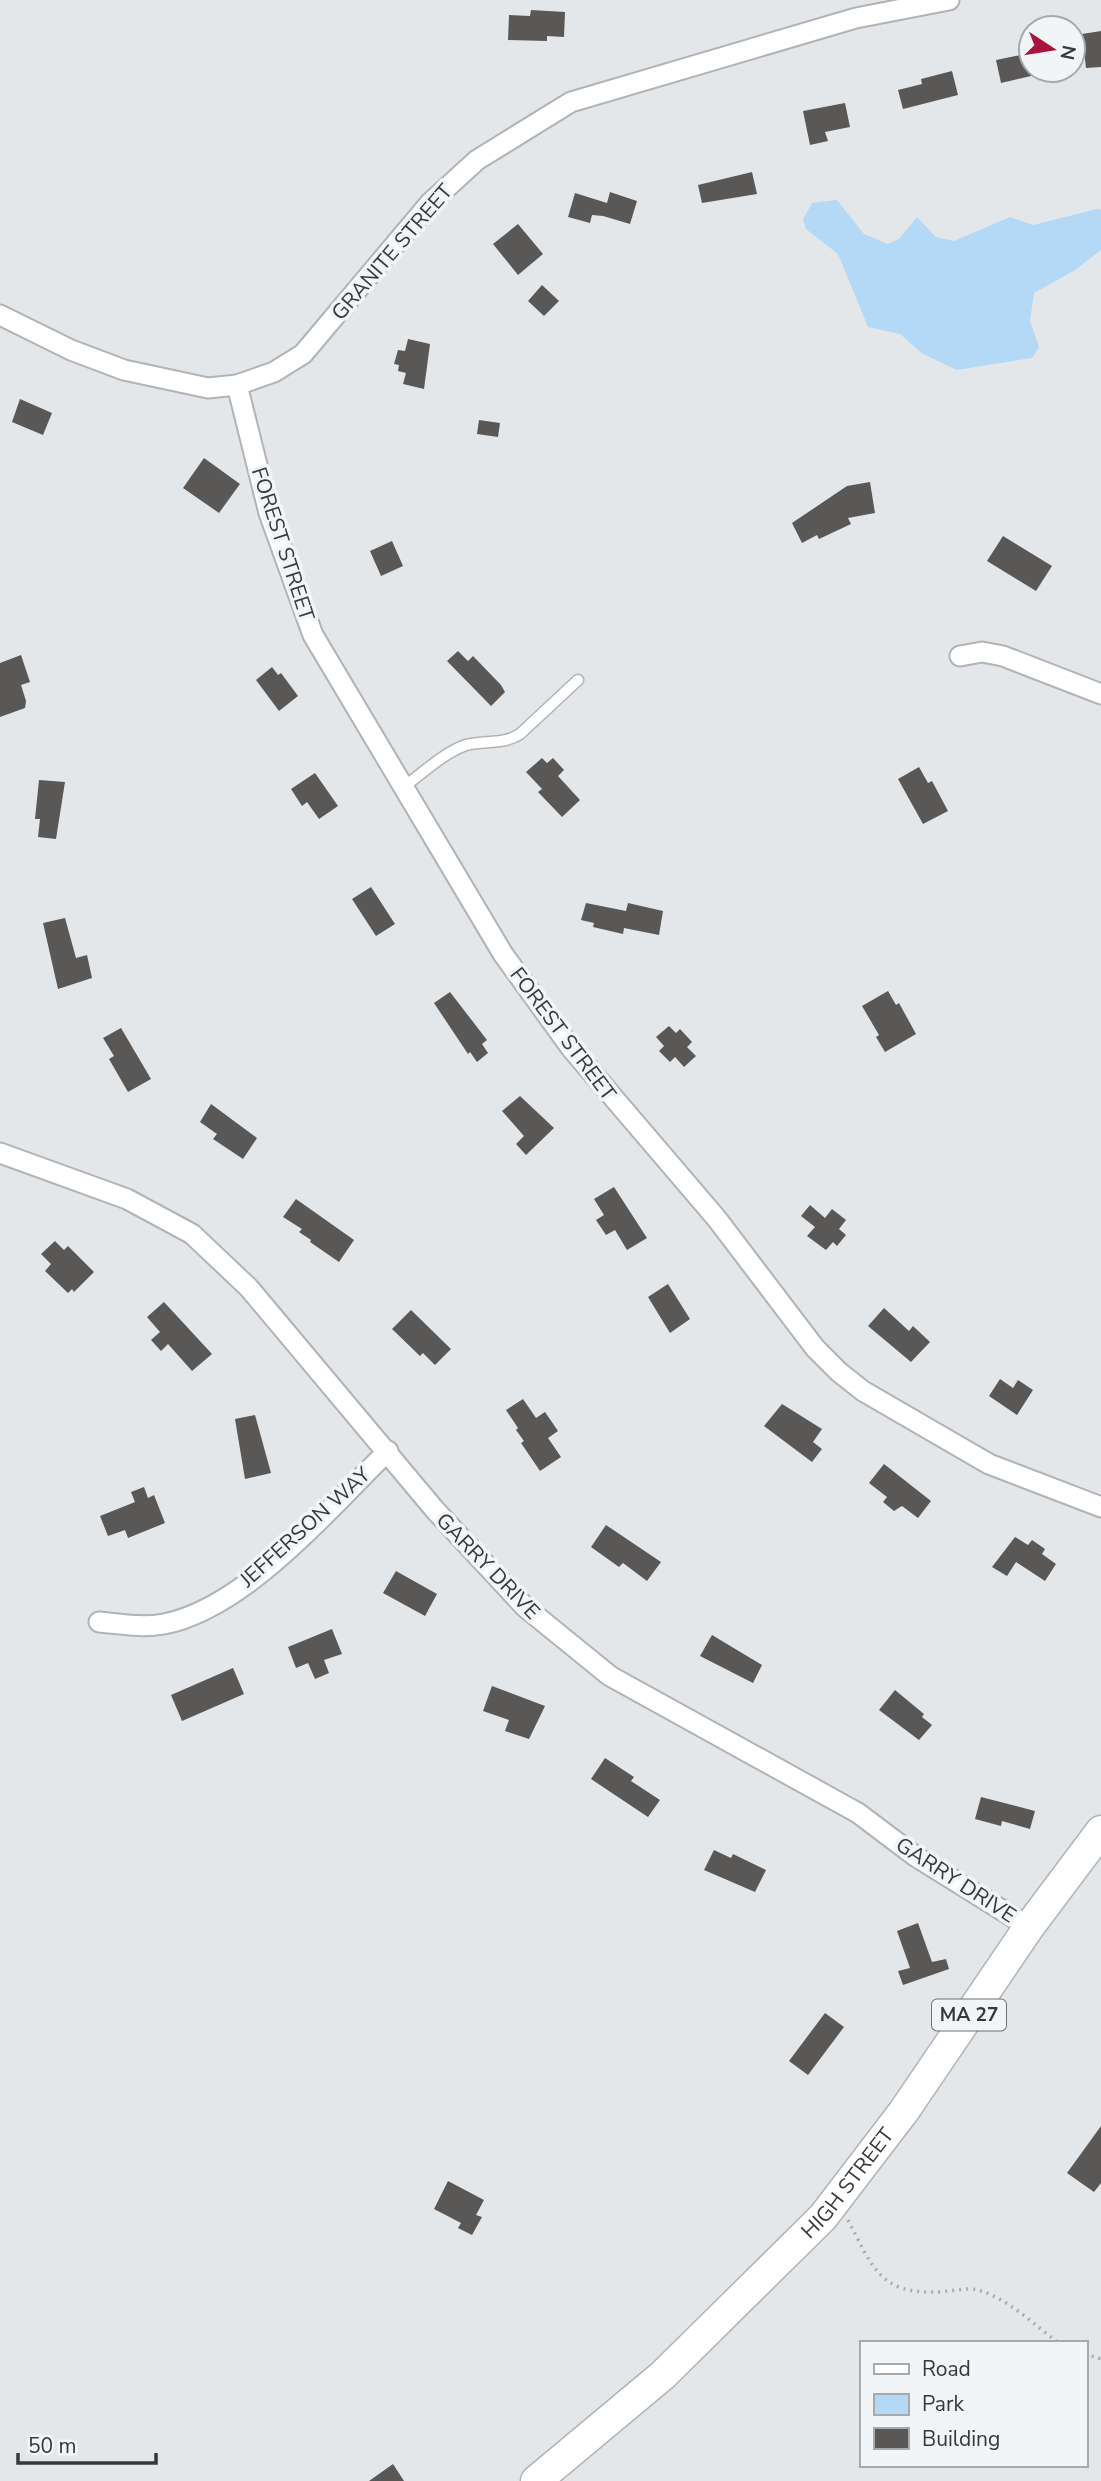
<svg xmlns="http://www.w3.org/2000/svg" width="1101" height="2481" viewBox="0 0 1101 2481" font-family="'Nunito Sans',sans-serif">
<style>
.green{fill:#b3d9f7}
.building{fill:#5a5757}
.lines{fill:none;stroke-linecap:round;stroke-linejoin:round}
.service-casing{stroke:#b1b3b6;stroke-width:13}
.minor-casing{stroke:#b1b3b6;stroke-width:23}
.primary-casing{stroke:#b1b3b6;stroke-width:33}
.path{stroke:#a8aaac;stroke-width:3.5;stroke-dasharray:2 5;stroke-linecap:butt}
.service{stroke:#fff;stroke-width:10}
.minor{stroke:#fff;stroke-width:19}
.primary{stroke:#fff;stroke-width:30}
.labels{text-anchor:middle;dominant-baseline:central;stroke-width:7;stroke-linejoin:round;paint-order:stroke}
.shield{fill:#f2f5f7;stroke:#6f7172;stroke-width:2}
.shield-label{font-size:19px;font-weight:bold;fill:#373839}
.street-label{font-size:21px;fill:#373839;stroke:#f2f5f7}
</style>
<rect width="100%" height="100%" fill="#e4e7ea"/>
<path class="green" d="M837,200L864,234L888,244L899,239L917,217L936,237L954,241L1010,217L1033,225L1097,209L1101,210V250L1075,270L1034,293L1030,321L1039,347L1032,358L957,370L923,354L900,334L868,327L838,254L806,229L803,219L812,203Z"/>
<g class="building">
<path d="M531,10L565,12L564,37L547,36V41L508,40L509,15L530,16Z"/>
<path d="M1101,31V67L1086,68L1082,34Z"/>
<path d="M1031,53V76L1001,83L996,60Z"/>
<path d="M952,71L958,95L903,109L898,90L922,84L921,79Z"/>
<path d="M845,103L850,127L825,132L828,141L810,145L803,111Z"/>
<path d="M752,172L757,194L702,203L698,185Z"/>
<path d="M610,192L637,201L630,224L603,216L592,215L590,223L568,217L575,193L607,203Z"/>
<path d="M518,224L543,254L518,275L493,244Z"/>
<path d="M542,285L559,301L544,316L528,301Z"/>
<path d="M408,339L430,344L424,389L403,384L406,373L398,371L399,365L394,364L398,350L405,351Z"/>
<path d="M20,399L52,413L43,435L12,422Z"/>
<path d="M479,420L500,423L498,437L477,434Z"/>
<path d="M204,458L240,484L219,513L183,488Z"/>
<path d="M870,482L875,513L848,518L851,524L819,539L817,535L802,543L792,523L847,486Z"/>
<path d="M1003,536L1052,566L1036,591L987,561Z"/>
<path d="M392,541L403,566L381,576L370,551Z"/>
<path d="M458,651L468,661L473,656L501,685L505,692L491,706L447,661Z"/>
<path d="M21,655L30,682L21,685L26,701L25,708L0,717V663Z"/>
<path d="M272,667L278,675L281,673L298,696L279,711L256,680Z"/>
<path d="M542,758L547,763L553,758L564,770L558,776L580,800L562,817L538,792L542,789L526,772Z"/>
<path d="M919,767L928,783L932,781L948,811L923,824L898,779Z"/>
<path d="M315,773L338,806L319,819L307,802L302,806L291,789Z"/>
<path d="M39,780L65,782L56,839L38,837L40,819H35Z"/>
<path d="M371,887L395,924L376,936L352,899Z"/>
<path d="M586,903L626,911L628,903L663,911L659,935L624,928L623,934L593,927L594,923L581,920Z"/>
<path d="M65,918L76,958L87,955L92,978L58,989L43,923Z"/>
<path d="M888,991L896,1005L899,1003L916,1034L885,1052L876,1037L879,1035L862,1006Z"/>
<path d="M450,992L487,1040L482,1044L488,1053L477,1062L470,1052L468,1054L434,1003Z"/>
<path d="M669,1026L676,1033L680,1029L692,1042L687,1047L696,1056L684,1067L675,1057L670,1062L659,1051L664,1046L656,1037Z"/>
<path d="M121,1028L151,1079L128,1092L109,1059L114,1056L103,1038Z"/>
<path d="M520,1096L554,1128L526,1155L516,1144L524,1136L502,1111Z"/>
<path d="M211,1104L257,1138L243,1159L213,1139L217,1134L200,1122Z"/>
<path d="M614,1187L647,1238L627,1250L615,1230L606,1235L596,1220L604,1215L594,1199Z"/>
<path d="M296,1199L354,1240L339,1262L310,1242L311,1240L299,1232L302,1229L283,1217Z"/>
<path d="M810,1205L825,1218L832,1209L846,1220L839,1229L846,1235L837,1246L833,1242L826,1250L807,1236L815,1227L801,1216Z"/>
<path d="M55,1241L64,1250L68,1246L94,1272L74,1292L72,1289L68,1293L45,1271L51,1264L41,1254Z"/>
<path d="M668,1284L690,1319L670,1333L648,1297Z"/>
<path d="M164,1302L212,1354L192,1371L168,1344L161,1351L151,1340L160,1332L147,1317Z"/>
<path d="M884,1308L909,1331L913,1326L930,1342L911,1362L868,1326Z"/>
<path d="M411,1310L451,1349L435,1365L423,1353L420,1356L392,1329Z"/>
<path d="M1000,1379L1013,1388L1018,1380L1033,1390L1017,1415L989,1396Z"/>
<path d="M523,1399L536,1418L545,1412L558,1431L548,1438L561,1457L540,1471L521,1443L524,1441L516,1430L518,1428L506,1410Z"/>
<path d="M782,1404L822,1429L813,1442L822,1449L812,1462L764,1426Z"/>
<path d="M255,1415L271,1473L245,1479L235,1419Z"/>
<path d="M884,1464L931,1501L918,1518L902,1506L894,1511L883,1502L887,1497L869,1483Z"/>
<path d="M144,1487L148,1498L154,1495L165,1523L128,1538L125,1530L108,1536L100,1516L135,1502L131,1492Z"/>
<path d="M606,1525L661,1562L647,1581L623,1563L619,1567L591,1547Z"/>
<path d="M1015,1537L1028,1545L1032,1540L1045,1549L1042,1554L1056,1564L1045,1581L1016,1562L1007,1576L992,1567Z"/>
<path d="M396,1571L437,1594L425,1616L383,1593Z"/>
<path d="M332,1629L342,1654L324,1660L329,1673L315,1679L308,1663L296,1668L288,1647Z"/>
<path d="M712,1635L762,1665L753,1683L700,1656Z"/>
<path d="M233,1668L244,1694L182,1721L171,1695Z"/>
<path d="M492,1686L545,1706L529,1739L505,1731L509,1720L483,1711Z"/>
<path d="M895,1690L924,1714L922,1717L932,1725L919,1740L879,1710Z"/>
<path d="M605,1758L634,1777L631,1781L660,1800L648,1817L591,1779Z"/>
<path d="M981,1797L1035,1811L1030,1829L1002,1821L1001,1826L975,1819Z"/>
<path d="M714,1850L731,1858L733,1854L766,1870L755,1892L704,1870Z"/>
<path d="M918,1923L932,1962L946,1959L949,1969L903,1985L898,1971L910,1968L897,1931Z"/>
<path d="M825,2013L844,2027L808,2075L789,2061Z"/>
<path d="M1101,2126V2183L1094,2192L1067,2173Z"/>
<path d="M448,2181L484,2200L476,2215L482,2217L472,2235L458,2228L461,2223L434,2209Z"/>
<path d="M393,2464L404,2481H369Z"/>
</g>
<g class="lines">
<defs>
<path id="service" d="M402,788C422,774 443,753 466,745C485,740 503,745 520,734L578,680"/>
<g id="minor">
<path d="M0,315L71,350L124,370L208,388L237,385L274,372L303,354L430,203L477,160L571,102L856,18L949,0"/>
<path d="M237,385L269,513L313,635L503,954L571,1048L717,1219L815,1348L839,1372L863,1391L989,1464L1101,1507"/>
<path d="M960,656L982,652L1003,656L1101,694"/>
<path d="M0,1153L127,1199L192,1234L249,1288L435,1510L525,1607L610,1676L858,1813L915,1856L1029,1927"/>
<path d="M99,1622C121,1624 142,1628 164,1624C246,1608 329,1508 388,1451"/>
</g>
<g id="primary">
<path id="s1" d="M536,2481L663,2375L823,2217L904,2111L1029,1927L1101,1831"/>
</g>
</defs>
<use href="#service" class="service-casing"/>
<use href="#minor" class="minor-casing"/>
<use href="#primary" class="primary-casing"/>
<g class="path">
<path d="M848,2220C871,2263 878,2294 935,2292C948,2292 966,2287 978,2290C1009,2299 1034,2325 1059,2343"/>
<path d="M1085,2354L1101,2359"/>
</g>
<use href="#service" class="service"/>
<use href="#minor" class="minor"/>
<use href="#primary" class="primary"/>
</g>
<g class="labels">
<rect class="shield" x="932" y="1999.5" width="74" height="31" rx="5"/>
<g class="shield-label">
<text x="969" y="2015">MA 27</text>
</g>
<g class="street-label">
<text transform="translate(392 252) rotate(-49)">GRANITE STREET</text>
<text transform="translate(283 544) rotate(72)">FOREST STREET</text>
<text transform="translate(563 1034) rotate(53)">FOREST STREET</text>
<text transform="translate(305 1527) rotate(-42)">JEFFERSON WAY</text>
<text transform="translate(488 1566) rotate(46)">GARRY DRIVE</text>
<text transform="translate(956 1880) rotate(33)">GARRY DRIVE</text>
<text stroke="none"><textPath href="#s1" startOffset="432">HIGH STREET</textPath></text>
</g>
</g>
<rect x="860" y="2341" width="228" height="126" fill="#f2f5f7" stroke="#a7a9ab" stroke-width="2"/>
<rect x="874" y="2364" width="35" height="10" fill="#ffffff" stroke="#a7a9ab" stroke-width="2"/>
<text x="922" y="2376" font-size="21" fill="#373839">Road</text>
<rect x="874" y="2394" width="35" height="21" fill="#b3d9f7" stroke="#a7a9ab" stroke-width="2"/>
<text x="922" y="2411" font-size="21" fill="#373839">Park</text>
<rect x="874" y="2428" width="35" height="21" fill="#5a5757" stroke="#a7a9ab" stroke-width="2"/>
<text x="922" y="2446" font-size="21" fill="#373839">Building</text>
<g transform="translate(1052 49) rotate(102)"><circle r="33" fill="#f2f5f7" stroke="#a7a9ab" stroke-width="2"/>
<path d="M0-5L12 26L0 18L-12 26Z" fill="#a9133e"/>
<text y="-10" font-size="19" font-weight="bold" text-anchor="middle" fill="#373839">N</text>
</g>
<path d="M18 2453v10h138v-10" fill="none" stroke="#373839" stroke-width="3.5"/>
<text x="28" y="2453" font-size="21" fill="#373839" stroke="#f2f5f7" stroke-width="5" paint-order="stroke">50 m</text>
</svg>
